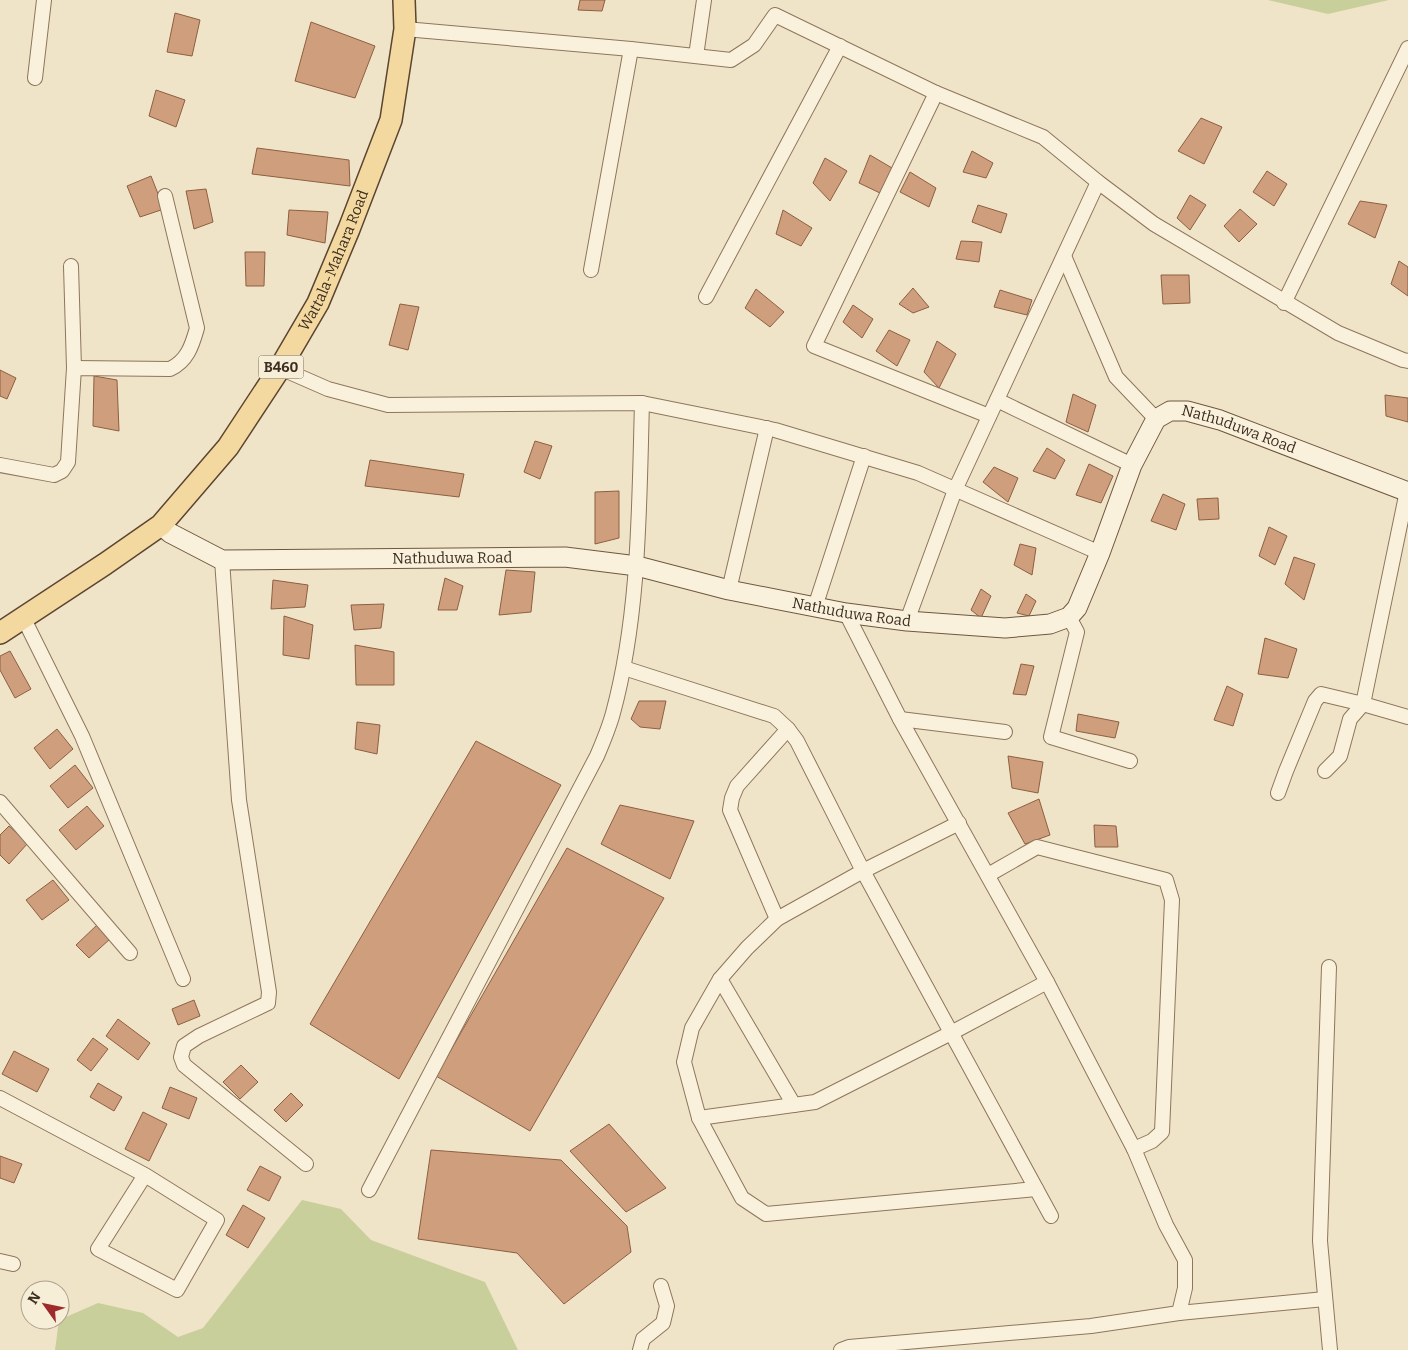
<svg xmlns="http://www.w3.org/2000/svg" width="1408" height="1350" viewBox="0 0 1408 1350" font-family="Bitter,serif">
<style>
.green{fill:#c9cf9b}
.building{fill:#cf9f7d;stroke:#8d5f41}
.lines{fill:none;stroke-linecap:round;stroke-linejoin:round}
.street-casing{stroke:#8d765c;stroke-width:16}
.secondary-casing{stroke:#6f573f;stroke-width:21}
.primary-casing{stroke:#5b4430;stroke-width:24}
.street{stroke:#faf1dc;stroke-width:14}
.secondary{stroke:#faf1dc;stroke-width:19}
.primary{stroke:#f3d9a0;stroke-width:21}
.labels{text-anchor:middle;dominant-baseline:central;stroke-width:4;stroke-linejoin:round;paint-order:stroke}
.shield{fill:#f7eed8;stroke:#756857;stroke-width:1}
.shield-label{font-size:14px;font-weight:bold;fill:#3d2e20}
.street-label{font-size:15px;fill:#3d2e20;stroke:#f7eed8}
</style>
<rect width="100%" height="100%" fill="#f0e4c8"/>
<g class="green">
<path d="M1268,0H1389L1328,14Z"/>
<path d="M302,1200L341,1209L371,1240L485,1282L518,1350H55L59,1320L98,1303L143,1313L178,1337L203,1328Z"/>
</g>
<g class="building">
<path d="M580,0H605L602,11L578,10Z"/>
<path d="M175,13L200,20L192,56L167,52Z"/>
<path d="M311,22L375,46L355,98L295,81Z"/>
<path d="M156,90L185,100L176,127L149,116Z"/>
<path d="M1201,118L1222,127L1204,164L1178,151Z"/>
<path d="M257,148L349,160L350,186L252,174Z"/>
<path d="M972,151L993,163L986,178L963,172Z"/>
<path d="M870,155L892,168L880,193L859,183Z"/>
<path d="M825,158L847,171L830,201L813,183Z"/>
<path d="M1267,171L1287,184L1274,206L1253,192Z"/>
<path d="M910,172L936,188L929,207L900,192Z"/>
<path d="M151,176L164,209L140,217L127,186Z"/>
<path d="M206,189L213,222L194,229L186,191Z"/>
<path d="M1190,195L1206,205L1190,230L1177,218Z"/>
<path d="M1360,201L1387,205L1375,238L1348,224Z"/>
<path d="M978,205L1007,214L1001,233L972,222Z"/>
<path d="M1240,209L1257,224L1239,242L1224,226Z"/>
<path d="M289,210L328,212L325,243L287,235Z"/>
<path d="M783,210L812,228L801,246L776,234Z"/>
<path d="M961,241L982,242L979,262L956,259Z"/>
<path d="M245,252H265L264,286H246Z"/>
<path d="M1399,261L1408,267V296L1391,284Z"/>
<path d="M1161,275H1189L1190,303L1163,304Z"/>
<path d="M913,288L929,307L913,313L899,304Z"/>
<path d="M756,289L784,312L770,327L745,308Z"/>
<path d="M1000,290L1032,300L1027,315L994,307Z"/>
<path d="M400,304L419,307L408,350L389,345Z"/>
<path d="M853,305L873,319L862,338L843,322Z"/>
<path d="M889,330L910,340L897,366L876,351Z"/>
<path d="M937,341L956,354L939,388L924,372Z"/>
<path d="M0,370L16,378L7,399L0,396Z"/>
<path d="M94,376L117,380L119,431L93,426Z"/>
<path d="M1073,394L1096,405L1088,432L1066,422Z"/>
<path d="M1385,395L1408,398V422L1386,416Z"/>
<path d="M535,441L552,446L540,479L524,472Z"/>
<path d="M1047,448L1065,460L1055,479L1033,471Z"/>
<path d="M370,460L464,474L459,497L365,486Z"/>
<path d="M1089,464L1113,476L1101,503L1076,495Z"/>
<path d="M994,467L1018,478L1008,502L983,482Z"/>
<path d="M619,491V538L595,544V492Z"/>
<path d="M1163,494L1185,504L1176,530L1151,521Z"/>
<path d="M1218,498L1219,519L1199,520L1197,499Z"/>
<path d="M1269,527L1287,536L1275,565L1259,556Z"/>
<path d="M1020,544L1036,548L1032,575L1014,565Z"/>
<path d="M1294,557L1315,564L1304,600L1285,584Z"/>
<path d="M506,570L535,572L531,612L499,615Z"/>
<path d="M445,578L463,586L457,610H438Z"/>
<path d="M273,580L308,585L305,607L271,609Z"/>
<path d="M981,589L991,596L981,618L971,610Z"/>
<path d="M1026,594L1036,601L1029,616L1017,613Z"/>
<path d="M384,604L381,628L354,630L351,605Z"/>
<path d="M284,616L313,625L309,659L283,655Z"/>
<path d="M1265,638L1297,649L1288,678L1258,674Z"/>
<path d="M355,645L394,652V685H356Z"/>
<path d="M10,651L31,689L15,698L0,670V656Z"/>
<path d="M1021,664L1034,666L1026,695L1013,694Z"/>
<path d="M1227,686L1243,694L1233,726L1214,720Z"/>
<path d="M639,701H666L660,729L640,727L631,719Z"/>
<path d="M1078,714L1119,722L1115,738L1076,731Z"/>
<path d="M357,722L380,725L377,754L355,749Z"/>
<path d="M57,729L73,749L50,769L34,748Z"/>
<path d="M476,741L561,785L399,1079L310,1024Z"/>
<path d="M1008,756L1043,762L1038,793L1012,788Z"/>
<path d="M75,765L93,788L68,808L50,786Z"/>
<path d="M1039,799L1050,835L1025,844L1008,813Z"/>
<path d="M620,805L694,821L670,879L601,844Z"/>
<path d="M87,806L104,826L76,850L59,830Z"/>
<path d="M1094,825L1116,826L1118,847H1095Z"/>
<path d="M9,826L28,843L9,864L0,855V835Z"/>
<path d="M567,848L664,898L530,1131L436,1076Z"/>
<path d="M53,880L69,900L42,920L26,900Z"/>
<path d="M97,925L110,939L89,958L76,945Z"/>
<path d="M194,1000L200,1016L178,1025L172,1009Z"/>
<path d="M118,1019L150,1043L138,1060L106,1036Z"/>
<path d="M93,1038L108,1049L91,1071L77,1060Z"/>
<path d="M14,1051L49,1069L37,1092L2,1074Z"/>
<path d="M241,1065L258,1082L240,1099L223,1082Z"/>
<path d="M98,1083L122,1097L114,1111L90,1097Z"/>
<path d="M170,1087L197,1098L189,1119L162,1108Z"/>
<path d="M291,1093L303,1105L286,1122L274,1110Z"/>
<path d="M143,1112L167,1124L149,1161L125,1149Z"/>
<path d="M609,1124L666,1188L626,1212L570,1151Z"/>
<path d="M431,1150L561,1160L627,1226L631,1252L564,1304L517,1253L418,1239Z"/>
<path d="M0,1156L22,1164L14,1183L0,1178Z"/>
<path d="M260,1166L281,1177L269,1201L247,1190Z"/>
<path d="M243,1205L265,1218L248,1248L226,1235Z"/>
</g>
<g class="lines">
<defs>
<g id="street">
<path d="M405,29L631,49L731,60L754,45L775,15L936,93L1043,137L1098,182L1154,224L1338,333L1403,360L1408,361"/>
<path d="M696,56L704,0"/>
<path d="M35,78L44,0"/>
<path d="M936,93L814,346L989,416"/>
<path d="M1064,256L1116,377L1156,419"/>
<path d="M71,266L74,368"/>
<path d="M591,270L631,49"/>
<path d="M706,297L840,46"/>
<path d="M1284,303L1408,48"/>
<path d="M280,368L328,389L388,405L642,403L775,430L918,473L1100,553"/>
<path d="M997,400L1132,465"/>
<path d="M0,465L54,475L62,471L68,462L74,368L170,369C187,361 192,346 197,328L165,196"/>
<path d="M222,560L239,800L269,992L268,1003L199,1036L184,1046L181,1057L184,1065L306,1164"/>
<path d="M729,590L767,428"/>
<path d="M815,607L864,456"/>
<path d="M846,613L900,719L1047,982L1134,1149L1166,1225L1185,1260V1288L1179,1313"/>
<path d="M23,617L82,736L183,979"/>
<path d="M1069,617L1077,632L1051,737L1130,761"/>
<path d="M907,621L955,490L1098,182"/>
<path d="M624,668L774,716L788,729L797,741L863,871L1051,1216"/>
<path d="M900,719L1005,732"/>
<path d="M1325,771L1340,756L1350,719L1363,704L1407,491"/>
<path d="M1278,793L1286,771L1315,701L1321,694L1363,704L1408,717"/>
<path d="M0,802L130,953"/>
<path d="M959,823L863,871L777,919L747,948L720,979L692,1028L684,1062L699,1118L742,1198L766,1214L1036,1189"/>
<path d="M988,875L1037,847L1166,880L1172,900L1162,1132L1152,1141L1134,1149"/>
<path d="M777,919L730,810L732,798L737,786L788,729"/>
<path d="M1329,967L1320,1241L1330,1350"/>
<path d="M720,979L794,1105"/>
<path d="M0,1098L145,1175L217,1220L177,1290L98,1249L145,1175"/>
<path d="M699,1118L815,1102L951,1033L1047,982"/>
<path d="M369,1190L597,756C603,742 609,728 613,713C640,613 639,505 642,403"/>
<path d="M0,1261L13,1264"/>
<path d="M640,1350L643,1339L663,1323L667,1306L661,1286"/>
<path d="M841,1350L849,1347L1091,1326L1179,1313L1325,1299"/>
</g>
<g id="secondary">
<path id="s1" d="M161,525L170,533L222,560L565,557L637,566L729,590L846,613L907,621L1005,628L1050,624L1069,617L1077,608L1100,553L1132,465L1156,419L1170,411H1187L1220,420L1408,492"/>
</g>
<g id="primary">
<path id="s2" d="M0,633L105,564L161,525L228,447L280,368L318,303L349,229L391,120L405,29L404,0"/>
</g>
</defs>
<use href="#street" class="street-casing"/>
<use href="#secondary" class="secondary-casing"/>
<use href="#primary" class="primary-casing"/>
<use href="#street" class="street"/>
<use href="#secondary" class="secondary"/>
<use href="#primary" class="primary"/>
</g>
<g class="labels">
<rect class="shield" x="258.5" y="355.5" width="45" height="23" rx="4"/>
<g class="shield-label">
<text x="281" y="367">B460</text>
</g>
<g class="street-label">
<text stroke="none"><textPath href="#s2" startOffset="512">Wattala-Mahara Road</textPath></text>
<text stroke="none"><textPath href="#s1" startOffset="1231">Nathuduwa Road</textPath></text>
<text stroke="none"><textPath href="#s1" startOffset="301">Nathuduwa Road</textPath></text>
<text stroke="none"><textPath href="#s1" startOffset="706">Nathuduwa Road</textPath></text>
</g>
</g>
<g transform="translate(45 1305) rotate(303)"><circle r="24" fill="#f7eed8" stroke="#ada18e"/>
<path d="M0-4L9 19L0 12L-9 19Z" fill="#9e2a2b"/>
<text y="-8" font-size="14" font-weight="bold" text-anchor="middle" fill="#3d2e20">N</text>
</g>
</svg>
